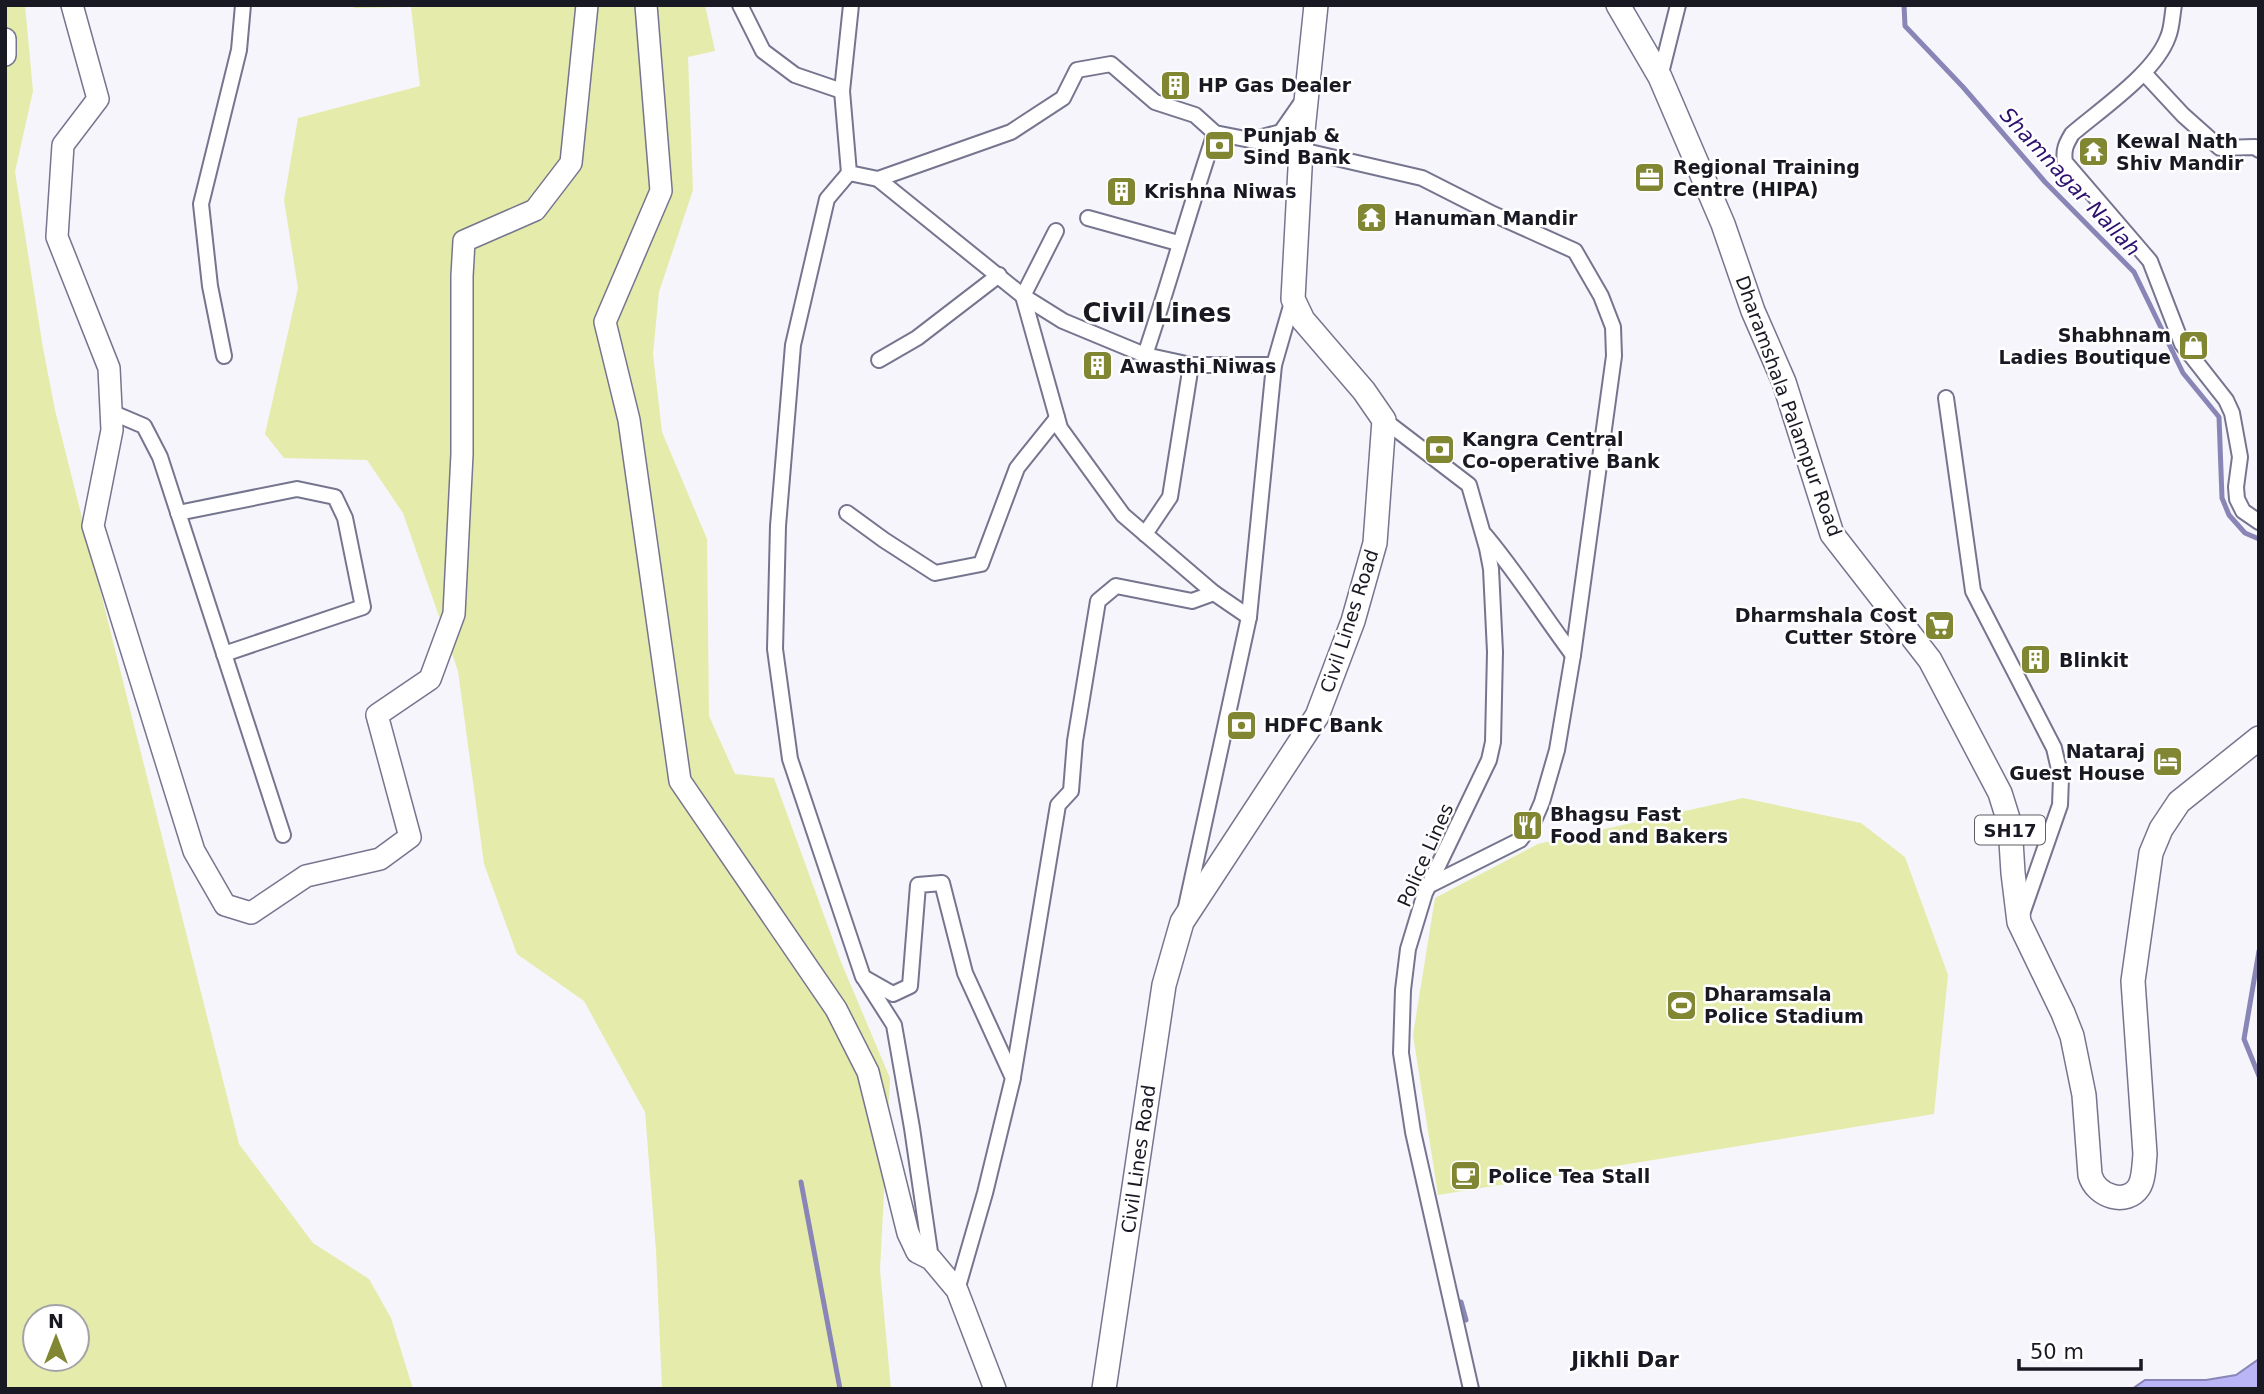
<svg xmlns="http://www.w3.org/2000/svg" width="2264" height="1394" viewBox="0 0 2264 1394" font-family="'DejaVu Sans',sans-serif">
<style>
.green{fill:#e5ecab;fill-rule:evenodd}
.water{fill:#b9b5f6;stroke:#8986b7;stroke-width:2}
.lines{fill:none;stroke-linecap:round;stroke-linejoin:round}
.stream{stroke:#8986b7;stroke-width:5}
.street-casing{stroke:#76758f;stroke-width:18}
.secondary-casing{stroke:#76758f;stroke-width:24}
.primary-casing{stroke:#76758f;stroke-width:26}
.street{stroke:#fff;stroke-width:14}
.secondary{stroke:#fff;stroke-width:21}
.primary{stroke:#fff;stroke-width:23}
.labels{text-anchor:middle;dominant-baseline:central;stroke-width:5;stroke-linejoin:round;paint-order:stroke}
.shield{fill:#fff;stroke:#5e5e65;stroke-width:2}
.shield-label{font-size:18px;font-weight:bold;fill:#191923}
.poi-label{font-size:19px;font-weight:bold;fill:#191923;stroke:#fff;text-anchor:start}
.street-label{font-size:19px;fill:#191923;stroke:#fff}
.water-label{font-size:21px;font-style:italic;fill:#2d116e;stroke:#fff}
.neighbourhood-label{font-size:21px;font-weight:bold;fill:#191923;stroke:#fff}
.district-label{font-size:26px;font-weight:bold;fill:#191923;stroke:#fff}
</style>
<rect width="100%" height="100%" fill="#f5f5fb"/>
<g class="green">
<path d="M5,5H25L33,91L15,172L43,348L55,410L239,1144L313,1243L369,1279L391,1318L413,1389H5ZM35,1317H77V1359H35Z"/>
<path d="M354,5H705L715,51L688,57L693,190L659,292L653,354L662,432L707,539L709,716L735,774L774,778L841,962L890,1078L880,1270L891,1389H662L656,1251L645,1112L584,1001L517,954L484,864L458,671L403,513L367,460L284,458L265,434L298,288L284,200L298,118L420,86L411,7L354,8Z"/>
<path d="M1743,798L1861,823L1905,857L1948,975L1934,1114L1438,1195L1413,1035L1435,898L1538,844Z"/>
</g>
<path class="water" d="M2259,1359V1389H2132L2145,1380H2206L2236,1375Z"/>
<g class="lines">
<g class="stream">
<path d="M1904,5L1905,26L1963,87L2045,182L2134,272L2183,373L2219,417L2222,498L2229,515L2245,533L2259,539"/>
<path d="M2259,951L2244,1039L2259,1076"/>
<path d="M801,1182L840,1389"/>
<path d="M1461,1302L1466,1320"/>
</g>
<defs>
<g id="street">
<path d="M740,5L763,51L795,75L842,91"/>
<path d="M851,5L842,91L849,173L878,179L1011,132L1063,98L1077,70L1111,64L1155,102L1195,115L1215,133L1301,150L1422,178L1493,214L1575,251L1601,296L1613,327L1614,356L1573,655L1557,750L1542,802L1533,823L1520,840L1430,885"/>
<path d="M2174,5C2172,16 2172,28 2168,37C2155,73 2101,109 2072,134C2066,144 2063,150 2065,162L2150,261L2182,344L2226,400L2232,413L2240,457L2236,487L2237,499L2243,511L2259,522"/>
<path d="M2144,73L2183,115L2220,148L2255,147L2259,150"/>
<path d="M1660,77L1678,5"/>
<path d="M1255,139L1281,132L1304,99"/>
<path d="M849,173L827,199L793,345L778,526L775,649L790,759L863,977L893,994L910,986L918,885L942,883L965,973L1013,1078L985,1193L957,1290"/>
<path d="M878,179L1023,296L1060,428L1123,515L1214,593L1249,617"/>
<path d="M1088,218L1178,243"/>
<path d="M1056,231L1023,296L1063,321L1145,355L1191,365H1274"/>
<path d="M1145,355C1170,281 1190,207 1215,133"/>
<path d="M224,356L210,286L201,204L239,50L243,5"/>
<path d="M879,360L917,338L999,275"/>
<path d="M1946,398L1973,591L2054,748L2061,778L2060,805L2022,914"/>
<path d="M111,412L144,426L160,457L283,835"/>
<path d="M1384,420L1469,485L1487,548L1491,569L1495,652L1493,742L1489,760L1425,893L1408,949L1403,990L1401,1053L1413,1132L1471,1389"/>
<path d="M178,513L297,489L335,497L345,518L363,607L224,654"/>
<path d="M847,513L884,540L935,573L981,564L1017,468L1057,418"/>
<path d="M1145,534L1170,497L1191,365"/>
<path d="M1485,535C1517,573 1543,615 1573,655"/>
<path d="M1186,907L1249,617L1274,365L1293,299"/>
<path d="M864,978L894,1025L912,1128L931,1259"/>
<path d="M1013,1077L1058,805L1071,791L1075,741L1098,601L1116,586L1192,601L1214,593"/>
</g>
<g id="secondary">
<path d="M72,5L98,99L63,145L57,237L109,368L112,430L93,526L194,851L225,905L251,913L306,876L380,859L410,837L377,715L430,679L454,614L462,454V276L464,241L535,210L571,163L587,5"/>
<path d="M646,5L661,191L605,322L629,420L680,781L836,1009L868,1072L908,1233L917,1252L931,1259L957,1290L995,1389"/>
<path d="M5,39V55"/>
</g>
<g id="primary">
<path d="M1618,5L1660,77L1723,224L1753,311L1784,382L1832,534L1930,660L2000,793L2010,825L2013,873L2019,922L2063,1013L2072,1036L2084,1095L2090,1175C2096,1197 2127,1206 2139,1187C2144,1179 2144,1164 2145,1154L2133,981L2151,853L2161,829L2179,802L2259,738"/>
<path d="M1104,1389L1164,985L1182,922L1317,716L1353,621L1375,543L1384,420L1364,391L1303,320L1293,299L1301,150L1316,5"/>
</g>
</defs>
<use href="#street" class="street-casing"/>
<use href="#secondary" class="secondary-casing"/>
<use href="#primary" class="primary-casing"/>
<use href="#street" class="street"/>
<use href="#secondary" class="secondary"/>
<use href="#primary" class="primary"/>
</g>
<defs>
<symbol id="building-square" viewBox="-11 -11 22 22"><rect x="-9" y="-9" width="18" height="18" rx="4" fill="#808632" stroke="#fff"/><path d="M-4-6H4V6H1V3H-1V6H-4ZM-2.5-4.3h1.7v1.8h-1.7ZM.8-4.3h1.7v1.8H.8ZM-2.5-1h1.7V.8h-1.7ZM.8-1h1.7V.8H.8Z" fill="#fff"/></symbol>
<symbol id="bank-square" viewBox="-11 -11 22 22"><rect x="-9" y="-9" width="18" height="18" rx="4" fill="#808632" stroke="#fff"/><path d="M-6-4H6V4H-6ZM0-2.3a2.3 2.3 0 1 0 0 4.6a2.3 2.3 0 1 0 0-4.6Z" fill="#fff"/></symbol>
<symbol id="temple-square" viewBox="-11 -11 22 22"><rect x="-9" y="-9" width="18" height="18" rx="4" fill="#808632" stroke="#fff"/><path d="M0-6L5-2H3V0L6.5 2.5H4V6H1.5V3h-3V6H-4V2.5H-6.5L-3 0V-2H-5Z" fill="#fff"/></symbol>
<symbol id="office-square" viewBox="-11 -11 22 22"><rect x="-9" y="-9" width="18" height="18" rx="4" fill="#808632" stroke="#fff"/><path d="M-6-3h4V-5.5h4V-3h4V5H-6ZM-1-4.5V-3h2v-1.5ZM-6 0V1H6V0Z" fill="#fff"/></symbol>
<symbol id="shop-square" viewBox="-11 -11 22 22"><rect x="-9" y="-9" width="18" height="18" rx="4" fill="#808632" stroke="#fff"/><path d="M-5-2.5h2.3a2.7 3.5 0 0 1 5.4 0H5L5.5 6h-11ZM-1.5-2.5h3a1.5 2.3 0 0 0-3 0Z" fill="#fff"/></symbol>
<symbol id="supermarket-square" viewBox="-11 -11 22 22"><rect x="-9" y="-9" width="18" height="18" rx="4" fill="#808632" stroke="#fff"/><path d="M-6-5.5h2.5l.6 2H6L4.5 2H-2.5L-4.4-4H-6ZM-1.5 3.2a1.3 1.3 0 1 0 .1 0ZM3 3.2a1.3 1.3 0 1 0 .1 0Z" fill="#fff"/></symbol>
<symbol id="hotel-square" viewBox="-11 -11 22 22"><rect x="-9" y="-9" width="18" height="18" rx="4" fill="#808632" stroke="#fff"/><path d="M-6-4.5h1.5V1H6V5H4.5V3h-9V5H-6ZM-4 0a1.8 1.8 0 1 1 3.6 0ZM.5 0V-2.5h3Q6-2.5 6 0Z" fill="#fff"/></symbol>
<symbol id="restaurant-square" viewBox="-11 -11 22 22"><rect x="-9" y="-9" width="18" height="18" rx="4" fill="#808632" stroke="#fff"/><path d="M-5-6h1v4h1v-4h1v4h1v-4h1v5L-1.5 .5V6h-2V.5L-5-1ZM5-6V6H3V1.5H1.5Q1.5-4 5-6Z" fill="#fff"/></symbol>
<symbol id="stadium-square" viewBox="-11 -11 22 22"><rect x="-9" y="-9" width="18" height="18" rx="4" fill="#808632" stroke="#fff"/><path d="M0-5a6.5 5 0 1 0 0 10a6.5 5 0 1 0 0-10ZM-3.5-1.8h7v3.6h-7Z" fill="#fff"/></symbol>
<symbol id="cafe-square" viewBox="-11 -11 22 22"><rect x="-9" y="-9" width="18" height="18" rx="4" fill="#808632" stroke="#fff"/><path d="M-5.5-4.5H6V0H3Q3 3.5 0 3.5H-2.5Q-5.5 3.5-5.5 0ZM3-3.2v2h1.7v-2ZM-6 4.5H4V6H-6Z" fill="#fff"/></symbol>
</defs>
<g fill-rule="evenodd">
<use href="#building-square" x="1158" y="68" width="35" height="35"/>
<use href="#bank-square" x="1202" y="128" width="35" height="35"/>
<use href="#temple-square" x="2076" y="134" width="35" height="35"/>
<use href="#office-square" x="1632" y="160" width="35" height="35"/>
<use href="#building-square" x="1104" y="174" width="35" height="35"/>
<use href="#temple-square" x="1354" y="200" width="35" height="35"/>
<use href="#shop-square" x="2176" y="328" width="35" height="35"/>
<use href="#building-square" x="1080" y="348" width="35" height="35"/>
<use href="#bank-square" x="1422" y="432" width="35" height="35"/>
<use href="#supermarket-square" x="1922" y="608" width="35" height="35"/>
<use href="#building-square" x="2018" y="642" width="35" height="35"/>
<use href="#bank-square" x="1224" y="708" width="35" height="35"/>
<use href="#hotel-square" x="2150" y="744" width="35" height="35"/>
<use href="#restaurant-square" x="1510" y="808" width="35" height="35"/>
<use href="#stadium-square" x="1664" y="988" width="35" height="35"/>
<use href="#cafe-square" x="1448" y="1158" width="35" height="35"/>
</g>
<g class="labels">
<rect class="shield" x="1975" y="815.5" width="70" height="29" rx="5"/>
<g class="shield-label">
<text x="2010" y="830">SH17</text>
</g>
<g class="poi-label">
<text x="1198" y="85">HP Gas Dealer</text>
<text x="1243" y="135">Punjab &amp;<tspan x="1243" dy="22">Sind Bank</tspan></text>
<text x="2116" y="141">Kewal Nath<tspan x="2116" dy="22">Shiv Mandir</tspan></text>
<text x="1673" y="167">Regional Training<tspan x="1673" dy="22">Centre (HIPA)</tspan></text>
<text x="1144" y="191">Krishna Niwas</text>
<text x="1394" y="218">Hanuman Mandir</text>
<text x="2171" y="335" text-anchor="end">Shabhnam<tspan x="2171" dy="22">Ladies Boutique</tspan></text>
<text x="1120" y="366">Awasthi Niwas</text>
<text x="1462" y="439">Kangra Central<tspan x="1462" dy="22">Co-operative Bank</tspan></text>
<text x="1917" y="615" text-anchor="end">Dharmshala Cost<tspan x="1917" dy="22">Cutter Store</tspan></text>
<text x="2059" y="660">Blinkit</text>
<text x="1264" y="725">HDFC Bank</text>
<text x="2145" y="751" text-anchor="end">Nataraj<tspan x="2145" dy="22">Guest House</tspan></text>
<text x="1550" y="814">Bhagsu Fast<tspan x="1550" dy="22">Food and Bakers</tspan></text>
<text x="1704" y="994">Dharamsala<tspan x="1704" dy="22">Police Stadium</tspan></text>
<text x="1488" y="1176">Police Tea Stall</text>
</g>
<g class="street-label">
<text transform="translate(1789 406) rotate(70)">Dharamshala Palampur Road</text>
<text transform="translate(1349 621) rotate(-72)">Civil Lines Road</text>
<text transform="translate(1425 855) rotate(-66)">Police Lines</text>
<text transform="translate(1138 1159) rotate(-82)">Civil Lines Road</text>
</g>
<g class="water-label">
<text transform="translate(2070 182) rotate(47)">Shamnagar Nallah</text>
</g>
<g class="neighbourhood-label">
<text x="1625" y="1360">Jikhli Dar</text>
</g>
<g class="district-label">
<text x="1157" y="313">Civil Lines</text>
</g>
</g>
<rect width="2264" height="1394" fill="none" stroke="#191923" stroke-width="14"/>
<g transform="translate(56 1338)"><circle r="33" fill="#ffffff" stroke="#a3a3a7" stroke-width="2"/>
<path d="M0-5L12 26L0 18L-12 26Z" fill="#808632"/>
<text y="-10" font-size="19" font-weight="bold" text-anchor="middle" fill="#191923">N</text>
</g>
<path d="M2019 1359v10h122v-10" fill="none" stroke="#191923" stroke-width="3.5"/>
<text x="2030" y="1359" font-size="21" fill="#191923" stroke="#ffffff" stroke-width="5" paint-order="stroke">50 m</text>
</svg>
